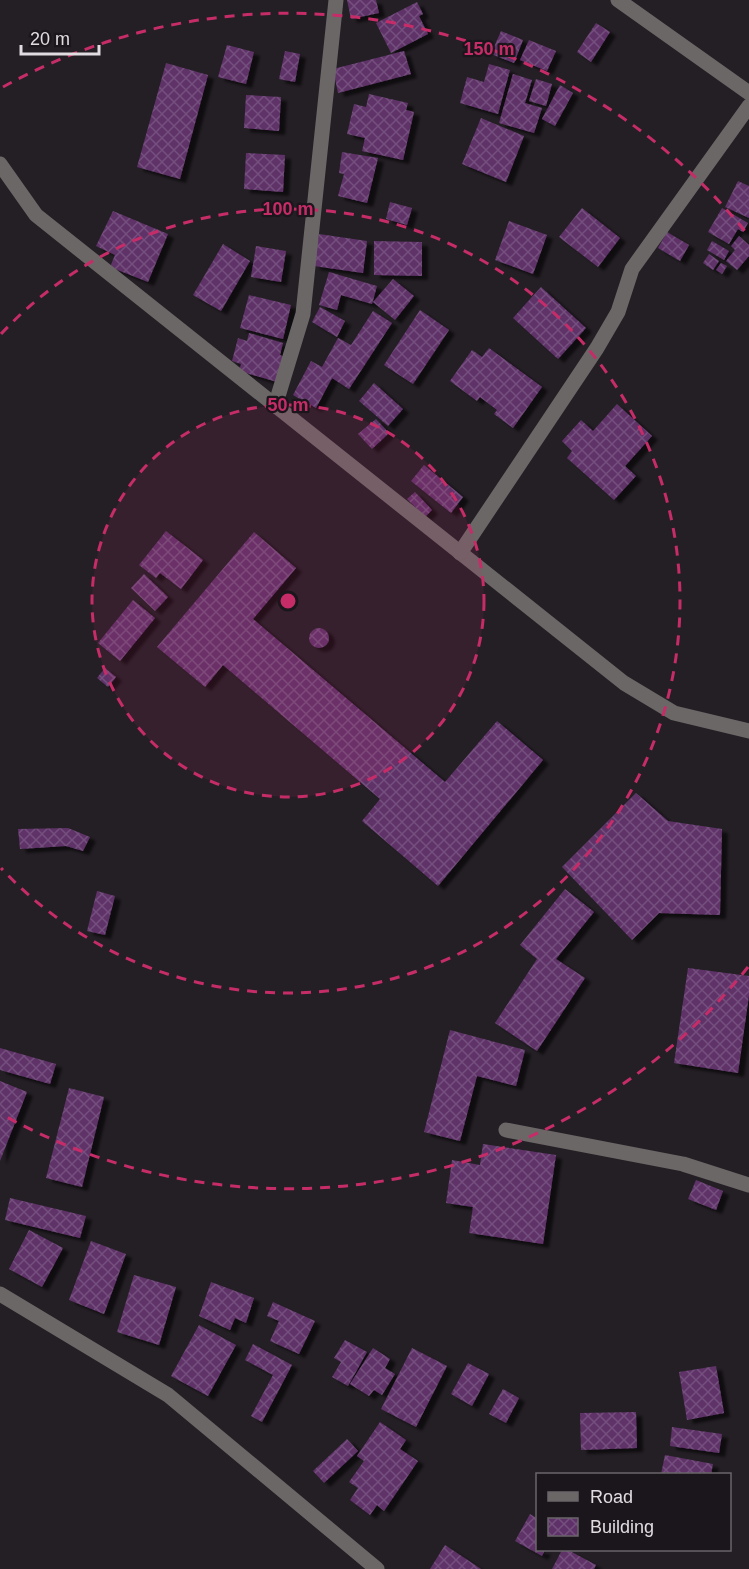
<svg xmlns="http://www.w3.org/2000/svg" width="749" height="1569" viewBox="0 0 749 1569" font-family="Arial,sans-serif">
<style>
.building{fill:url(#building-cross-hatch);filter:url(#shadow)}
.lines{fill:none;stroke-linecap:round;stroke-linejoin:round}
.minor{stroke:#6b6766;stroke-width:15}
.ring{fill:none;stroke:#c52c68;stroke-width:3;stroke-dasharray:10 8}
.centre{fill:#c52c68;stroke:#1a161b;stroke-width:3}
.ring-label{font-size:18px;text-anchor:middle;font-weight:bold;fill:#c52c68;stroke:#1a161b;stroke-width:4.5;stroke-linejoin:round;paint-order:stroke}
</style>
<defs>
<pattern id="building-cross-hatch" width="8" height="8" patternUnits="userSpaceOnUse" patternTransform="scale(1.5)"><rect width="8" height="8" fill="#5e3268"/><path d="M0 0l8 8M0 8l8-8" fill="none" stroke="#754f7d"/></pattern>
<filter id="shadow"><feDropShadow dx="6" dy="4" stdDeviation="1.5" flood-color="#0009"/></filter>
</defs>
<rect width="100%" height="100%" fill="#241f25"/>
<g class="building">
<path d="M347,0H376L379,13L351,19Z"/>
<path d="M417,2L423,14L419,16L428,34L391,53L376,23Z"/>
<path d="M596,23L610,32L591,62L577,52Z"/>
<path d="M501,31L523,40L514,63L491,54Z"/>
<path d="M529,40L556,51L547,71L520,60Z"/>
<path d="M227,45L254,52L246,84L218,77Z"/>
<path d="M285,51L300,54L295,82L279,79Z"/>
<path d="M404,51L411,74L338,93L333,69Z"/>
<path d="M166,63L208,75L180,179L137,167Z"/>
<path d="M489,64L510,70L498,114L460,103L467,77L484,82Z"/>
<path d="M513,74L532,80L525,103L542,108L534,133L499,123Z"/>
<path d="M536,79L552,84L546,106L529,101Z"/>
<path d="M560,85L573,93L555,126L542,119Z"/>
<path d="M369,94L408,103L406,110L414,112L403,160L362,151L365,138L347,134L354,104L366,107Z"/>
<path d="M246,95L281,97L279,131L244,128Z"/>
<path d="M481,118L524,136L506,182L462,164Z"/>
<path d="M342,152L378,158L367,203L338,196L344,174L339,173Z"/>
<path d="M246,153L285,155L283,192L244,189Z"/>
<path d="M738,181L749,186V218L725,207Z"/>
<path d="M390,202L412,208L407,225L386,219Z"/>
<path d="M582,208L620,238L598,267L559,237Z"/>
<path d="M722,208L748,223L743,232L738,229L729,244L708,232Z"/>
<path d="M113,211L168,234L148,282L110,267L115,255L96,246Z"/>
<path d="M509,221L547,235L533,274L495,260Z"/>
<path d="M667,232L689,245L680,261L658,248Z"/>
<path d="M319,234L367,241L363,273L314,266Z"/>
<path d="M739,236L749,245V256L737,270L726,261L735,250L731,246Z"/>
<path d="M374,241L422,242V276L374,275Z"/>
<path d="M712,241L729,251L724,260L707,250Z"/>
<path d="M223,244L250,261L221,311L193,295Z"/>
<path d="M256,246L286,251L281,282L251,277Z"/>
<path d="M709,254L719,261L713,270L703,263Z"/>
<path d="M721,263L727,266L722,274L716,270Z"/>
<path d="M329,272L377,286L372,304L341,295L337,310L319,305Z"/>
<path d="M393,279L414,296L395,320L373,302Z"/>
<path d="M541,287L586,328L558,359L513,318Z"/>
<path d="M249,295L291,305L283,339L240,328Z"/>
<path d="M320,307L345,321L337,337L312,322Z"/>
<path d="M420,310L449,330L413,384L384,365Z"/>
<path d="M373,311L392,323L349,389L332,378L316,408L293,395L311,361L322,367L338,338L351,345Z"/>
<path d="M249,333L283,343L280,355L284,357L277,382L239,371L241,364L232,361L238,338L247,341Z"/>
<path d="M489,348L542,387L513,428L494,414L497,410L480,397L477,401L450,381L472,350L482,357Z"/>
<path d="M374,383L403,409L388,426L359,401Z"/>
<path d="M617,404L652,436L625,466L636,476L614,500L567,458L572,451L562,441L581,420L593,431Z"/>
<path d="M376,419L389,433L372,449L358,434Z"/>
<path d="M424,465L463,497L451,513L411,481Z"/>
<path d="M415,492L432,510L425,517L407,499Z"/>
<path d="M166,531L203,560L181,589L160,573L156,578L139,565Z"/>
<path d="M254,532L296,568L253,619L445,782L497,721L543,760L438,886L362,821L380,799L223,665L205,687L157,647Z"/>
<path d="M144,574L168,597L155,611L131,588Z"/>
<path d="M133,600L155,618L120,661L98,643Z"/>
<circle cx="319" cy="638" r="10"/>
<path d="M105,668L116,677L108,687L97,678Z"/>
<path d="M636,793L668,821L722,829L720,915L659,913L632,940L562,867Z"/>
<path d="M68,828L90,837L83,851L66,846L20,849L18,829Z"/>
<path d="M565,889L594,912L556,959L585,978L537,1051L495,1023L537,959L520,945Z"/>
<path d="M97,891L115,896L105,935L87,931Z"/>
<path d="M688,968L749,976V995L738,1073L674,1063Z"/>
<path d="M450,1030L525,1050L516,1086L477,1076L460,1141L424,1132Z"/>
<path d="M0,1048L56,1064L50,1084L0,1070Z"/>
<path d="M0,1081L27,1092L0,1161Z"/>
<path d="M69,1088L104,1097L82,1187L46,1178Z"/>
<path d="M483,1144L556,1155L543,1244L469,1233L473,1207L446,1203L452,1160L480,1165Z"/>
<path d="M696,1180L723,1191L716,1210L688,1199Z"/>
<path d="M10,1198L86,1216L80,1238L5,1220Z"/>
<path d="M29,1230L63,1248L42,1287L9,1269Z"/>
<path d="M91,1241L126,1254L104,1314L69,1300Z"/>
<path d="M134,1275L176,1287L159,1345L117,1332Z"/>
<path d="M211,1282L254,1298L246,1323L235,1318L230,1330L199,1316Z"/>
<path d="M273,1302L315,1321L299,1354L270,1341L279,1321L267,1316Z"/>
<path d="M199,1325L236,1345L208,1396L171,1376Z"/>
<path d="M345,1340L367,1352L348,1386L332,1377L341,1362L334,1358Z"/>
<path d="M253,1344L292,1365L262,1422L251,1416L273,1375L245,1360Z"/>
<path d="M373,1348L390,1359L385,1368L395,1374L382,1395L374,1390L369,1396L350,1384Z"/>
<path d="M412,1348L447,1366L416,1427L381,1409Z"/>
<path d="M468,1363L489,1374L472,1406L451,1394Z"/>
<path d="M716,1366L724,1413L687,1420L679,1372Z"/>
<path d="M503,1389L519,1398L506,1423L489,1414Z"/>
<path d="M636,1412L637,1448L581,1450L580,1413Z"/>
<path d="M380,1422L406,1440L400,1449L418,1461L384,1511L377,1505L370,1515L350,1500L358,1488L349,1482L364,1461L357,1456Z"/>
<path d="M672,1427L722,1434L719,1453L670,1446Z"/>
<path d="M347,1439L358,1451L324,1483L313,1471Z"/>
<path d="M665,1455L713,1464L711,1474H661Z"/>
<path d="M530,1514L538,1519V1550H545L542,1556L515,1541Z"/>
<path d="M445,1545L481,1569H430Z"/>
<path d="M562,1550H568L596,1565L594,1569H552Z"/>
</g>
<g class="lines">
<g class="minor">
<path d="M618,0L749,93"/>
<path d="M0,164L36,215L624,683L674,713L749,731"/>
<path d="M275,406L303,314L336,0"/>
<path d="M460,553L597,348L618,312L632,269L749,106"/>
<path d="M506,1130L683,1164L749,1185"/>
<path d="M0,1294L168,1395L377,1569"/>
</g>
</g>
<circle cx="288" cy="601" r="196" fill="#c52c68" fill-opacity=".12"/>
<g class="ring">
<circle cx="288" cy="601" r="196"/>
<path d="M1 334A392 392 0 1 1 1 868"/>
<path d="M748 967A588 588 0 0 1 3 1115M3 87A588 588 0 0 1 748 235"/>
</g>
<circle cx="288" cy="601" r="9" class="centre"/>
<g class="ring-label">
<text x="489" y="55">150 m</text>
<text x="288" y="215">100 m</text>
<text x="288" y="411">50 m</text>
</g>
<rect x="536" y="1473" width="195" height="78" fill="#1a161b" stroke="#69656a" stroke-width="1.5"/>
<rect x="548" y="1492" width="30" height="9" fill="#6b6766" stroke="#69656a" stroke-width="1.5"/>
<text x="590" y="1503" font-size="18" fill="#e0dce0">Road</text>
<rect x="548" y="1518" width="30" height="18" fill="url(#building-cross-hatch)" stroke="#69656a" stroke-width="1.5"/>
<text x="590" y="1533" font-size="18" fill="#e0dce0">Building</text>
<path d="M21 45v9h78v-9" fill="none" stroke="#e0dce0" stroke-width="3"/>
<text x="30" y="45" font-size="18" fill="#e0dce0" stroke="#1a161b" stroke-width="4.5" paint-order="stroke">20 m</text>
</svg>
